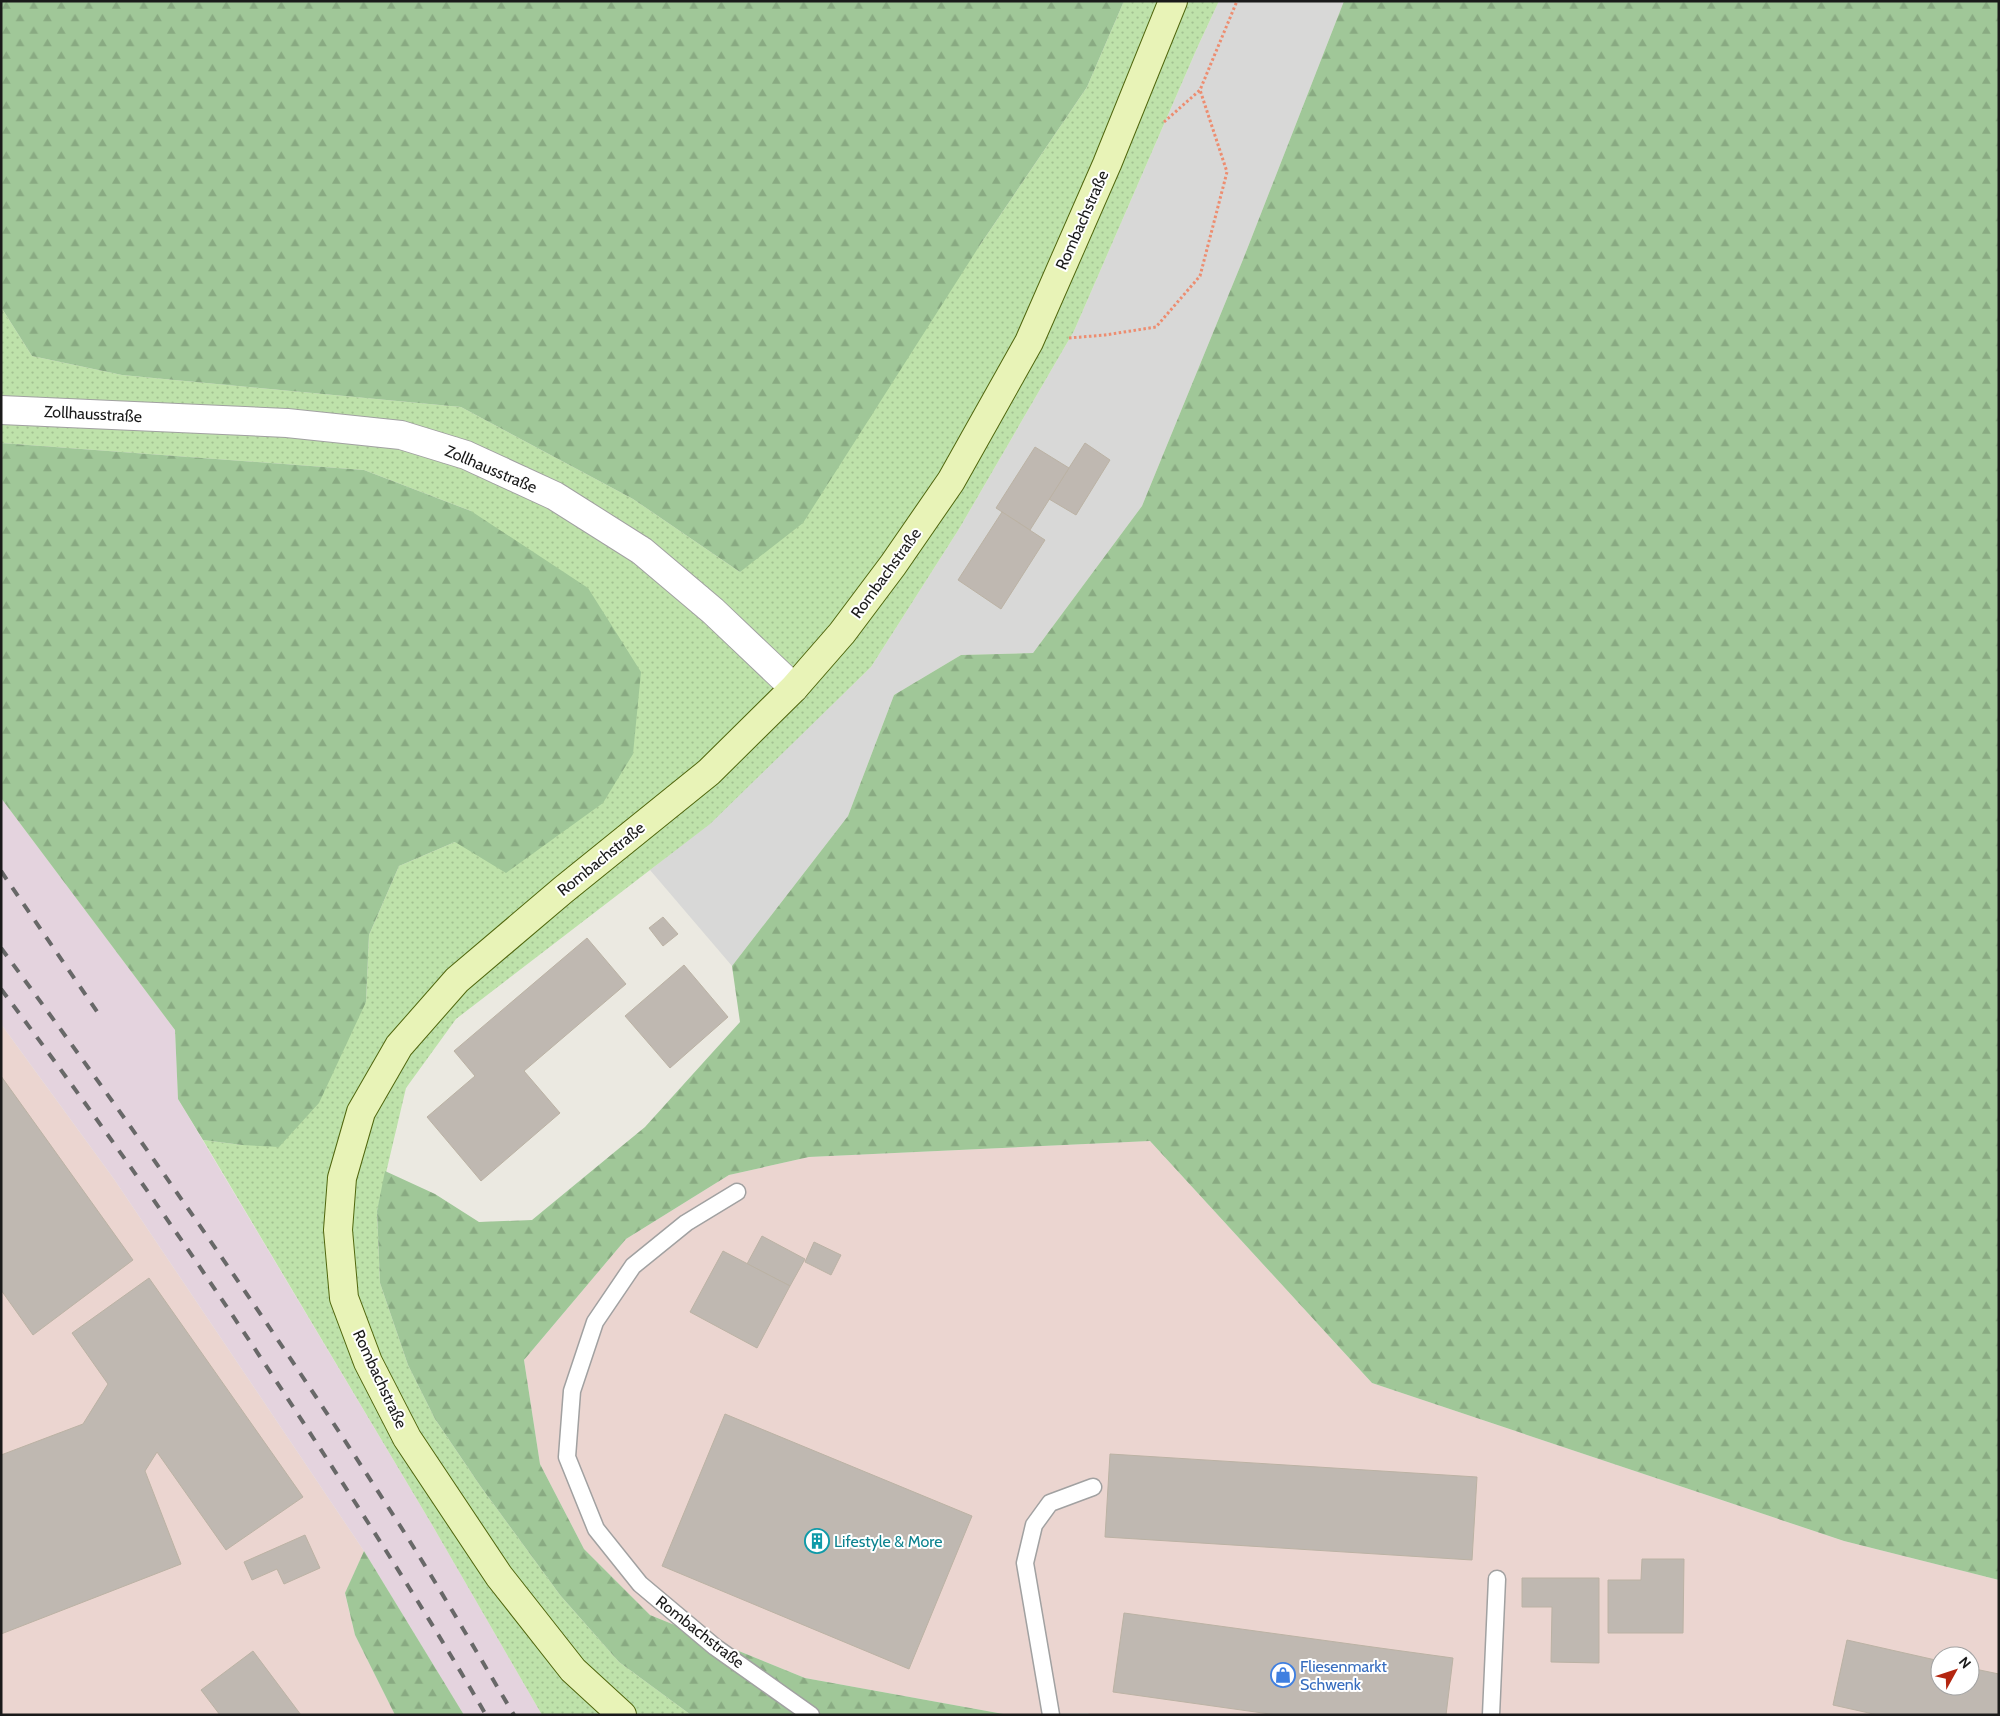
<svg xmlns="http://www.w3.org/2000/svg" width="2000" height="1716" viewBox="0 0 2000 1716" font-family="Cabin,sans-serif">
<style>
.residential{fill:#d8d8d7}
.commercial{fill:#ebd5d0;fill-rule:evenodd}
.industrial{fill:#e4d3de}
.grass{fill:url(#grass-dots)}
.forest{fill:url(#forest-firs)}
.building{fill:#bfb8b1;stroke:#bbb2a4}
.lines{fill:none;stroke-linecap:round;stroke-linejoin:round}
.service-casing{stroke:#a1a1a1;stroke-width:19}
.minor-casing{stroke:#a1a1a1;stroke-width:30}
.secondary-casing{stroke:#50660d;stroke-width:30}
.path{stroke:#ed8d70;stroke-width:3;stroke-dasharray:2.5 2.5;stroke-linecap:butt}
.service{stroke:#fff;stroke-width:16}
.minor{stroke:#fff;stroke-width:28}
.secondary{stroke:#e8f3b7;stroke-width:28}
.rail{stroke:#686868;stroke-width:4;stroke-dasharray:10 10;stroke-linecap:butt}
.labels{text-anchor:middle;dominant-baseline:central;stroke-width:4;stroke-linejoin:round;paint-order:stroke}
.street-label{font-size:16px;fill:#1a1a1a;stroke:#fff}
.culture-label{font-size:16px;fill:#0d838f;stroke:#fff;text-anchor:start}
.shop-label{font-size:16px;fill:#366cbe;stroke:#fff;text-anchor:start}
</style>
<defs>
<pattern id="grass-dots" width="8" height="8" patternUnits="userSpaceOnUse" patternTransform="scale(1.25)"><rect width="8" height="8" fill="#bee2aa"/><path d="M2 2h.1M6 6h.1" fill="none" stroke="#a3c192" stroke-width="1.8" stroke-linecap="round"/></pattern>
<pattern id="forest-firs" width="22" height="20" patternUnits="userSpaceOnUse" patternTransform="scale(1.25)"><rect width="22" height="20" fill="#a0c798"/><path d="M5 1l3.5 6h-7zM16 11l3.5 6h-7z" fill="#89aa82"/></pattern>
</defs>
<rect width="100%" height="100%" fill="#ebe9e1"/>
<path class="residential" d="M1219,1H1344L1244,257L1142,506L1033,653L961,655L894,695L848,816L732,966L650,870L710,823L871,667L959,529L1074,331L1198,46Z"/>
<g class="commercial">
<path d="M1,1024L114,1179L364,1551L345,1594L355,1635L395,1715H1Z"/>
<path d="M1150,1141L1372,1383L1844,1541L1999,1580V1715H1090L1088,1713L1009,1715L805,1678L650,1615L584,1549L540,1464L524,1360L626,1239L729,1175L809,1157ZM1940,1656H1970V1686H1940Z"/>
</g>
<path class="industrial" d="M1,798L175,1030L178,1099L431,1523L542,1715H464L364,1551L114,1179L1,1024Z"/>
<path class="grass" d="M1124,1H1219L1198,46L1074,331L959,529L871,667L710,824L456,1019L406,1088L377,1211L380,1283L408,1365L435,1419L481,1487L560,1595L619,1662L691,1715H542L431,1523L203,1140L242,1145L366,1002L369,935L399,866L455,842L471,511L364,470L1,443V307L32,356L122,375L461,407L633,499L740,572L980,245L1087,87Z"/>
<g class="forest">
<path d="M1,1H1124L1087,87L980,245L803,523L740,572L633,499L461,407L122,375L32,356L1,307Z"/>
<path d="M1344,1H1999V1580L1844,1541L1372,1383L1150,1141L809,1157L729,1175L626,1239L524,1360L540,1464L584,1549L650,1615L805,1678L1009,1715H691L619,1662L560,1595L481,1487L435,1419L408,1365L380,1283L377,1211L385,1171L435,1194L479,1222L532,1220L645,1127L740,1022L732,966L848,816L894,695L961,655L1033,653L1142,506L1244,257Z"/>
<path d="M1,443L364,470L471,511L588,588L641,672L633,754L603,803L506,873L455,842L399,866L369,935L366,1002L319,1103L279,1147L242,1145L203,1140L178,1099L175,1030L1,798Z"/>
<path d="M364,1551L464,1715H395L355,1635L345,1593Z"/>
</g>
<g class="building">
<path d="M1085,443L1110,460L1076,515L1049,499Z"/>
<path d="M1035,447L1069,468L1030,530L996,508Z"/>
<path d="M1002,512L1045,540L1001,609L958,580Z"/>
<path d="M663,917L678,934L663,946L649,928Z"/>
<path d="M587,938L626,984L524,1071L560,1113L481,1181L427,1117L475,1076L454,1051Z"/>
<path d="M684,965L728,1017L670,1068L625,1016Z"/>
<path d="M1,1076L133,1260L33,1335L1,1290Z"/>
<path d="M762,1236L805,1259L790,1286L747,1264Z"/>
<path d="M814,1242L841,1255L831,1275L805,1262Z"/>
<path d="M723,1251L790,1286L757,1348L690,1312Z"/>
<path d="M149,1278L303,1497L226,1550L157,1452L145,1471L181,1564L1,1634V1455L83,1424L108,1384L72,1333Z"/>
<path d="M725,1414L972,1516L909,1669L662,1566Z"/>
<path d="M1110,1454L1477,1477L1472,1560L1105,1537Z"/>
<path d="M305,1535L320,1568L284,1584L277,1569L252,1580L244,1562Z"/>
<path d="M1642,1559H1684L1683,1633H1608V1580H1641Z"/>
<path d="M1522,1578H1599V1663L1551,1662L1552,1607H1522Z"/>
<path d="M1124,1613L1453,1658L1446,1715H1277L1113,1692Z"/>
<path d="M1847,1640L1940,1661V1686H1970V1668L1999,1674V1715H1878L1833,1705Z"/>
<path d="M253,1651L301,1715H220L201,1690Z"/>
</g>
<g class="lines">
<defs>
<g id="service">
<path d="M737,1192L686,1223L633,1266L595,1322L572,1391L567,1457L596,1529L640,1584L715,1647L811,1715"/>
<path d="M1051,1715L1025,1563L1034,1525L1050,1503L1093,1487"/>
<path d="M1491,1715L1497,1579"/>
</g>
<path id="minor" d="M1,410L287,423L401,435L466,455L555,496L642,551L713,611L794,688"/>
<path id="secondary" d="M622,1715L573,1670L499,1576L407,1438L368,1362L344,1298L338,1230L342,1178L361,1112L399,1046L457,980L563,890L709,772L794,688L842,633L893,565L951,481L1029,342L1107,164L1173,1"/>
</defs>
<use href="#service" class="service-casing"/>
<use href="#minor" class="minor-casing"/>
<use href="#secondary" class="secondary-casing"/>
<g class="path">
<path d="M1164,122L1200,90L1237,1"/>
<path d="M1069,338L1105,335L1156,327L1200,276L1227,172L1200,90"/>
</g>
<use href="#service" class="service"/>
<use href="#minor" class="minor"/>
<use href="#secondary" class="secondary"/>
<g class="rail">
<path d="M1,871L98,1013"/>
<path d="M1,948C140,1136 273,1328 399,1524C439,1587 476,1651 514,1715"/>
<path d="M1,989C110,1134 213,1283 312,1436C372,1528 431,1620 486,1715"/>
</g>
</g>
<defs>
<symbol id="building-ring" viewBox="-11 -11 22 22"><circle r="9.5" fill="#fff" stroke="#0f9aa8" stroke-width="1.5"/><path d="M-4-6H4V6H1V3H-1V6H-4ZM-2.5-4.3h1.7v1.8h-1.7ZM.8-4.3h1.7v1.8H.8ZM-2.5-1h1.7V.8h-1.7ZM.8-1h1.7V.8H.8Z" fill="#0f9aa8"/></symbol>
<symbol id="shop-ring" viewBox="-11 -11 22 22"><circle r="9.5" fill="#fff" stroke="#3f7fe0" stroke-width="1.5"/><path d="M-5-2.5h2.3a2.7 3.5 0 0 1 5.4 0H5L5.5 6h-11ZM-1.5-2.5h3a1.5 2.3 0 0 0-3 0Z" fill="#3f7fe0"/></symbol>
</defs>
<g fill-rule="evenodd">
<use href="#building-ring" x="803" y="1527" width="28" height="28"/>
<use href="#shop-ring" x="1269" y="1661" width="28" height="28"/>
</g>
<g class="labels">
<g class="street-label">
<text transform="translate(1082 220) rotate(-66)">Rombachstraße</text>
<text transform="translate(93 414) rotate(3)">Zollhausstraße</text>
<text transform="translate(491 469) rotate(23)">Zollhausstraße</text>
<text transform="translate(886 573) rotate(-54)">Rombachstraße</text>
<text transform="translate(601 859) rotate(-39)">Rombachstraße</text>
<text transform="translate(380 1379) rotate(65)">Rombachstraße</text>
<text transform="translate(700 1632) rotate(38)">Rombachstraße</text>
</g>
<g class="culture-label">
<text x="834" y="1541">Lifestyle &amp; More</text>
</g>
<g class="shop-label">
<text x="1300" y="1666">Fliesenmarkt<tspan x="1300" dy="18">Schwenk</tspan></text>
</g>
</g>
<rect width="2000" height="1716" fill="none" stroke="#1a1a1a" stroke-width="5"/>
<g transform="translate(1955 1671) rotate(50)"><circle r="24" fill="#ffffff" stroke="#a3a3a3"/>
<path d="M0-4L9 19L0 12L-9 19Z" fill="#b42610"/>
<text y="-8" font-size="14" font-weight="bold" text-anchor="middle" fill="#1a1a1a">N</text>
</g>
</svg>
